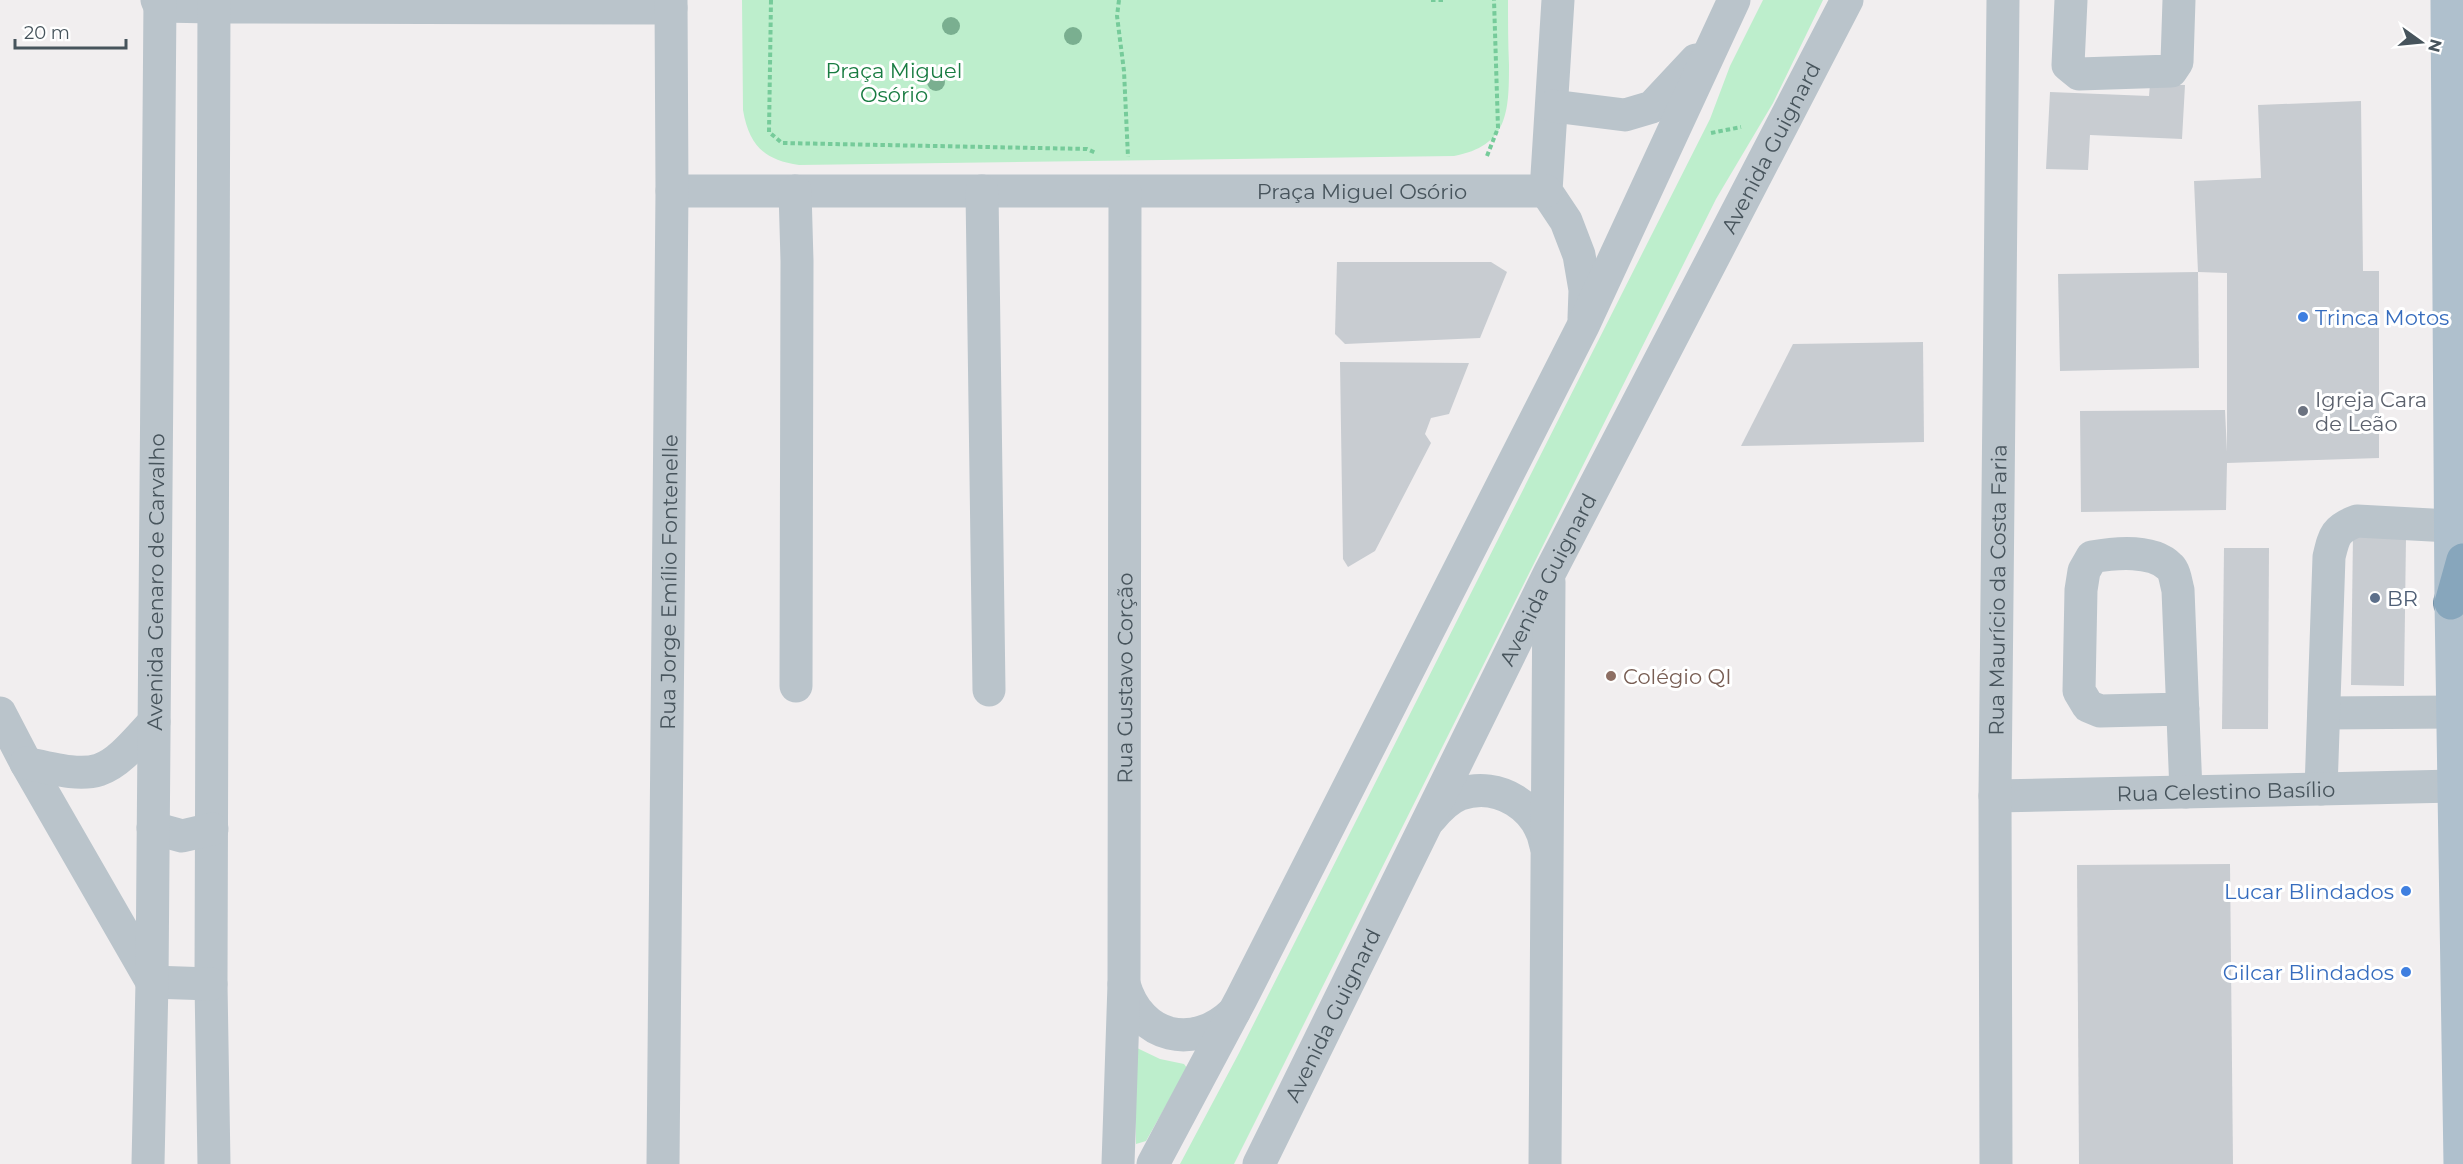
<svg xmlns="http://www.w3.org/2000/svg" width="2463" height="1164" viewBox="0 0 2463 1164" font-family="Montserrat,sans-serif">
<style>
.green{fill:#bdeecc}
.building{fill:#c8ccd1}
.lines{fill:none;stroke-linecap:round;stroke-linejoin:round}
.highway-casing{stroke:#7291a8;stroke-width:36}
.path{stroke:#76cb9a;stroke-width:4;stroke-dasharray:4.5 3;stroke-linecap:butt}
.minor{stroke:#bac4cb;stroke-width:33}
.major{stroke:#afc0cd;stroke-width:33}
.highway{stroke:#87a6bc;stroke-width:33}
.tree{fill:#7aaf90}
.shop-dot{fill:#3f7fe0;stroke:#fff;stroke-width:2}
.worship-dot{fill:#6b7280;stroke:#fff;stroke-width:2}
.service-dot{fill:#5c6f8a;stroke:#fff;stroke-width:2}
.education-dot{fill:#8d6e63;stroke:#fff;stroke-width:2}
.labels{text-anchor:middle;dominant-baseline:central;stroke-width:6;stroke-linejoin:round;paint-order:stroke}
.park-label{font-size:21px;fill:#197c42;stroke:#fff}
.street-label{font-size:21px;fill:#47545c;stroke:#fff}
.shop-label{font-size:21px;fill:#366cbe;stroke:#fff;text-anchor:end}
.worship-label{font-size:21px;fill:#5b616d;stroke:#fff;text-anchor:start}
.service-label{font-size:21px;fill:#4e5e75;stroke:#fff;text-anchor:start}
.education-label{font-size:21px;fill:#785e54;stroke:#fff;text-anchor:start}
</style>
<rect width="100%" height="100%" fill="#f1eeef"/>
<g class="green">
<path d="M742,0H1508C1508,22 1508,43 1509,65C1509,112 1508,146 1454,156L799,165C764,160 749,145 743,110Z"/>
<path d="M1763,0H1823L1773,103L1716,199L1234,1164H1180L1238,1055L1710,119L1730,66Z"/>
<path d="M1137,1048L1160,1059L1184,1064L1187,1068L1146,1141L1136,1144L1134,1056Z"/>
</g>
<g class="building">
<path d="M2150,84L2185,85L2182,139L2090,135L2088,170L2046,169L2050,92L2149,96Z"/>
<path d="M2361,101L2363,271H2379V458L2227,463L2226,510L2081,512L2080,411L2225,410L2227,452V273L2198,272L2194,181L2261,178L2258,105Z"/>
<path d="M1337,262H1491L1507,272L1480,338L1345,344L1335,334Z"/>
<path d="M2198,272L2199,368L2060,371L2058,274Z"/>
<path d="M1923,342L1924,442L1741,446L1793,344Z"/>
<path d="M1340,362L1469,363L1449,414L1431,418L1425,434L1431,443L1375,551L1348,567L1343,559Z"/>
<path d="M2353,535L2406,536L2404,686L2351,685Z"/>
<path d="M2224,548H2269L2268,729H2222Z"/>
<path d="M2230,864L2233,1164H2079L2077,865Z"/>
</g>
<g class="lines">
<defs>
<path id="highway" d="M2451,603L2463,560"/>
</defs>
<use href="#highway" class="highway-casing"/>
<g class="path">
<path d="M771,0L769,132L782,143L1087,149L1096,153"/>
<path d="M1119,0L1117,16L1124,71L1128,157"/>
<path d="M1431,0H1443"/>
<path d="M1711,133L1741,127"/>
<path d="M1487,156L1498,128L1494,0"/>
</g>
<g class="minor">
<path d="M157,0L160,6L214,7L671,8"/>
<path d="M214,0L211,984L214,1164"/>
<path d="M1558,0L1546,191L1566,221L1579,255L1585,290L1584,318"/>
<path d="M2071,0L2068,65L2079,74L2171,71L2177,62L2179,0"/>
<path d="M1553,106L1625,115L1652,107L1696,60"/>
<path id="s1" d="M672,191H1546"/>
<path d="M795,191L797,261L796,686"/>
<path d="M982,191L989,690"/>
<path d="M2183,709L2100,711L2088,706L2079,691L2081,590L2084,571L2092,557C2114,553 2153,549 2170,567C2175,572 2176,583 2178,590L2186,792"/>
<path d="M0,713L26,763L152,982L211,984"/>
<path d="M2324,713L2453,712"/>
<path d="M26,763C100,780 104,778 154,722"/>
<path d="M2321,789L2329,557C2334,536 2335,529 2357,521L2450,526"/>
<path id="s2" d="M1995,796L2455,786"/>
<path d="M1431,818C1439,808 1448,799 1460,794C1499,781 1539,807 1546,846"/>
<path d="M153,828L182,836L212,829"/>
<path d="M1124,984C1140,1039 1194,1051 1234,1012"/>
<path id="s3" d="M148,1164L152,982L160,0"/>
<path id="s4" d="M663,1164L672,191L671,0"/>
<path id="s5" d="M1118,1164L1124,984L1125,192"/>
<path d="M1153,1164L1241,999L1583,326L1734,0"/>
<path id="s6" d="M1259,1164L1549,574L1847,0"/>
<path d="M1545,1164L1549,582"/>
<path id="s7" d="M1996,1164L1995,796L2003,0"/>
</g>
<path class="major" d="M2447,0L2451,603L2460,1164"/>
<use href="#highway" class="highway"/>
</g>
<g class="tree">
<circle cx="951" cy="26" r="9"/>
<circle cx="1073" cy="36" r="9"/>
<circle cx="936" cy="82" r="9"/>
</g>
<g class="shop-dot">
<circle cx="2303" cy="317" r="6"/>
<circle cx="2406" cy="891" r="6"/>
<circle cx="2406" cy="972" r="6"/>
</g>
<circle class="worship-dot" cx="2303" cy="411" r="6"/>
<circle class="service-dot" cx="2375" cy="598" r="6"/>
<circle class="education-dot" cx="1611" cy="676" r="6"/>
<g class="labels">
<g class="park-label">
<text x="894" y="70">Praça Miguel<tspan x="894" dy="24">Osório</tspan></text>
</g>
<g class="street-label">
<text stroke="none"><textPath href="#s6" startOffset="1138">Avenida Guignard</textPath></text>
<text stroke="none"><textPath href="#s1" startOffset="690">Praça Miguel Osório</textPath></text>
<text stroke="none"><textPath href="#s6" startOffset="652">Avenida Guignard</textPath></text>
<text stroke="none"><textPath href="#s3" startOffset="582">Avenida Genaro de Carvalho</textPath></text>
<text stroke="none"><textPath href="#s4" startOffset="582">Rua Jorge Emílio Fontenelle</textPath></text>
<text stroke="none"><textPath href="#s7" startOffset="574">Rua Maurício da Costa Faria</textPath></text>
<text stroke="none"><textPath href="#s5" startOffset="486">Rua Gustavo Corção</textPath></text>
<text stroke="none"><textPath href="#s2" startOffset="231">Rua Celestino Basílio</textPath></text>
<text stroke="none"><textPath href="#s6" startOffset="166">Avenida Guignard</textPath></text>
</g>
<g class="shop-label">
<text x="2315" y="317" text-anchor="start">Trinca Motos</text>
<text x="2394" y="891">Lucar Blindados</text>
<text x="2394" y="972">Gilcar Blindados</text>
</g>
<g class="worship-label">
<text x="2315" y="399">Igreja Cara<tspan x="2315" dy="24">de Leão</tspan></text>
</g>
<g class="service-label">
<text x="2387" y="598">BR</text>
</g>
<g class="education-label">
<text x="1623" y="676">Colégio QI</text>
</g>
</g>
<g transform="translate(2421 42) rotate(105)" stroke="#ffffff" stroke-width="4.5" paint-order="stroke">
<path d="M0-4.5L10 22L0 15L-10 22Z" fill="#47545c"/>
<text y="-9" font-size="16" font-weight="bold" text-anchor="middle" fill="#47545c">N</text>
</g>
<path d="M15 39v9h111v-9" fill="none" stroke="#47545c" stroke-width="3"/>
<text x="24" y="39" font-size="18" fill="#47545c" stroke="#ffffff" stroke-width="4.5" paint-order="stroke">20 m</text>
</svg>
